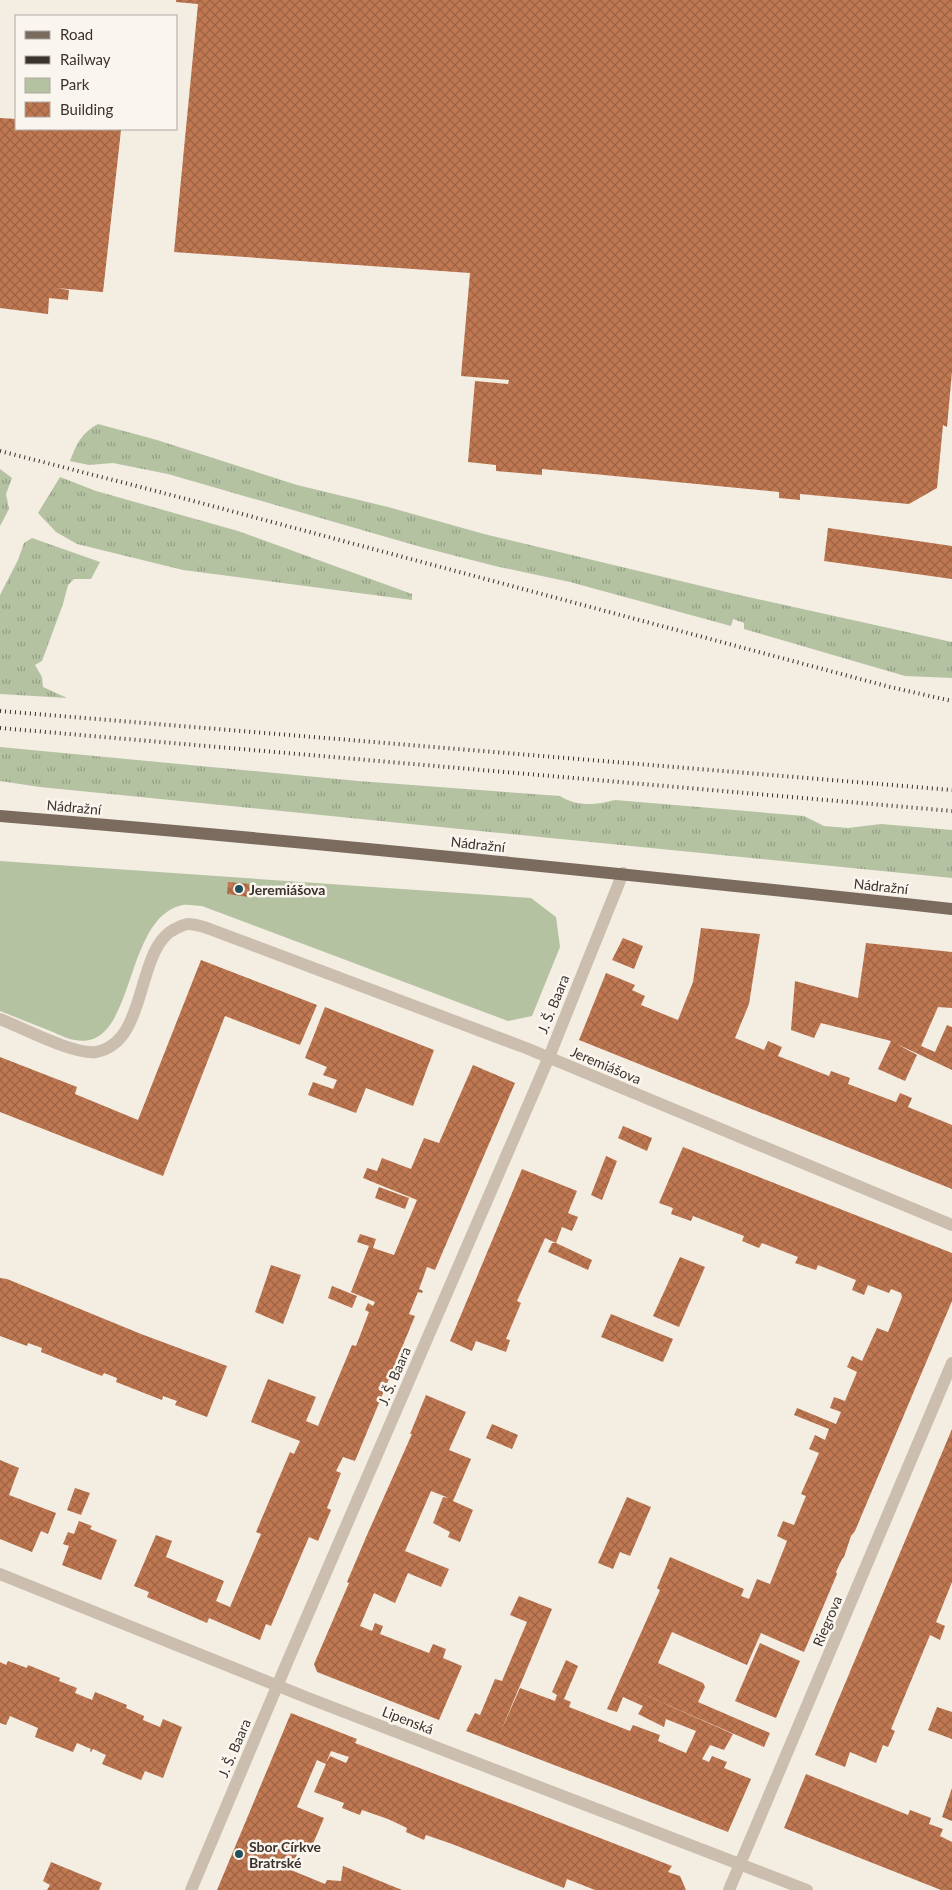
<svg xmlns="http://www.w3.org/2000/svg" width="952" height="1890" viewBox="0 0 952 1890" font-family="Lato,sans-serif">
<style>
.grass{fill:url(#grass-tufts)}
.park{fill:#b4c2a2}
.building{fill:url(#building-cross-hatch);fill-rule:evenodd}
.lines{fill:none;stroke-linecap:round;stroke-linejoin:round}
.minor{stroke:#cbbeae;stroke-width:12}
.major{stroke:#7b6a5e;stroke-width:12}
.rail{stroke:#3a322c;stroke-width:4;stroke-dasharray:1 4;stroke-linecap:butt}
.poi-dot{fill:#23515a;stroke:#faf6ef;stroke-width:2}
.labels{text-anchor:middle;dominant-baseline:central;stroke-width:5;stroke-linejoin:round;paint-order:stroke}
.street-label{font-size:14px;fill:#3a322c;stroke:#faf6ef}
.poi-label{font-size:14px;font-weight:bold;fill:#3a322c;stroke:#faf6ef;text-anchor:start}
</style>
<defs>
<pattern id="grass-tufts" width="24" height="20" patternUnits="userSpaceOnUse" patternTransform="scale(1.25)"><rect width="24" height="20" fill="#b4c2a2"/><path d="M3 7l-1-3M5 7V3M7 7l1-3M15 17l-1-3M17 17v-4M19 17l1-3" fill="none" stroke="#939e84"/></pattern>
<pattern id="building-cross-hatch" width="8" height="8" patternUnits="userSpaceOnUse" patternTransform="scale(1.25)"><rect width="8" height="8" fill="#c07852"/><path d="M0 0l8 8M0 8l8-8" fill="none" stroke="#9d6344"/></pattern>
</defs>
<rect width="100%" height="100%" fill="#f3ede2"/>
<g class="grass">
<path d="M98,424L157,440L297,485L388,507L484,534L739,595L952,642V678L905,676L744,629V623L733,619L731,626L570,582L495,566L421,547L168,474L113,463L89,465L70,461C76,445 82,432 98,424Z"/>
<path d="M0,469L12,478L6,494L9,509L0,526Z"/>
<path d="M60,477L96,491L238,531L412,594V600L183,570L77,544L56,532L38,513Z"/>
<path d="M32,538L100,562L91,579H74L68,585L63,604L42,661L35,665L42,677L43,687L67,698L0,694V595L18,560L24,543Z"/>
<path d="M0,747L358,781L560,796C577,807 596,805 615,800L804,816L824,826L848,828L881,824L952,830V878L40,787L0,781Z"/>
</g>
<path class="park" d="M0,861L531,898L556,917L560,947L532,1016L508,1021L202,906C196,906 189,904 183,905C122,917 137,1052 75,1040C67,1039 60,1035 53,1032C35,1025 18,1018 0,1011Z"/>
<g class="building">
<path d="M176,0H952V372L947,427L943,425L937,488L909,504L800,494V500L779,498V492L542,469V475L496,471V465L468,462L475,381L508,384L509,380L461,376L470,273L174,252L198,4L176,2Z"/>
<path d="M0,118L16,119V129L121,130L103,292L56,288L69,290L68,300L49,298L48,314L0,308Z"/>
<path d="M828,528L952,546V579L824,561Z"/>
<path d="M228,882L251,884L249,897L227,894Z"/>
<path d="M701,928L760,934L749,1004L735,1038L764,1050L768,1041L782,1047L778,1056L829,1076L831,1071L850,1078L848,1084L896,1102L900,1093L912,1098L908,1107L952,1125V1189L579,1040L606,973L635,985L632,990L645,996L641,1005L678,1020L693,982Z"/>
<path d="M623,938L643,946L634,969L612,960Z"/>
<path d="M866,943L952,952V1008L938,1007L921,1046L935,1052L947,1025L952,1027V1070L897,1044L917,1055L905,1081L878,1069L891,1041L821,1023L814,1038L791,1030L795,981L858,998Z"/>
<path d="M201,960L317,1005L300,1045L225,1016L163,1176L0,1112V1057L77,1087L75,1094L138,1120Z"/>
<path d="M325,1007L434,1050L413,1106L366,1088L356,1113L308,1095L313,1082L333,1089L337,1080L323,1075L327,1067L305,1058Z"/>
<path d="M473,1065L515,1083L435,1270L427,1267L419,1289L423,1291L422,1293L418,1292L409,1314L415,1316L355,1461L343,1457L336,1471L341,1473L327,1508L331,1510L318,1541L309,1537L271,1626L266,1624L260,1640L209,1618L207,1623L147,1597L149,1592L134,1586L156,1535L172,1541L166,1557L224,1581L216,1601L230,1607L261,1534L256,1532L290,1452L294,1454L300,1441L251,1422L268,1379L316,1397L306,1421L318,1426L352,1345L356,1346L369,1312L365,1310L368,1303L373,1306L375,1302L351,1292L369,1246L357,1242L360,1234L376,1239L373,1248L394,1255L417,1200L363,1178L367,1168L377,1171L382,1158L411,1169L424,1138L439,1143Z"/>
<path d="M623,1126L652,1138L647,1151L618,1138Z"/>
<path d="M683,1147L952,1253V1301L855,1531L851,1536L844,1557L842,1559L836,1572L837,1574L804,1652L761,1633L747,1665L672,1632L658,1663L703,1683L705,1687L698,1702L770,1733L764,1747L629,1688L733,1734L724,1750L710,1745L702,1759L709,1762L712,1756L727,1762L724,1768L751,1779L728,1832L466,1731L475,1713L480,1715L495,1679L502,1681L527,1622L510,1615L519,1596L552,1609L500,1733L520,1688L555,1701L557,1695L552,1692L566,1660L578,1666L564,1699L571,1702L569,1707L630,1731L633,1725L660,1735L658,1741L686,1753L696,1731L666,1719L664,1727L638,1714L643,1706L623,1697L617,1712L607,1709L660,1590L657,1588L670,1557L744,1589L741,1596L749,1599L757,1579L770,1584L787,1541L777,1536L783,1521L794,1525L806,1496L801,1494L819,1453L809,1449L815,1435L825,1440L829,1429L794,1415L797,1408L836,1424L841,1412L830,1408L834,1397L845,1401L857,1372L847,1367L852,1356L862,1361L877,1328L888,1332L902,1297L901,1293L891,1289L889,1293L868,1285L864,1295L852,1290L856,1280L818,1265L816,1270L795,1263L798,1257L762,1243L759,1248L742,1241L744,1236L693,1216L691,1221L671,1214L673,1208L659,1203Z"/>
<path d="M606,1156L617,1161L602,1200L591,1195Z"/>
<path d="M522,1169L577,1191L568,1213L578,1217L572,1231L562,1227L556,1243L545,1238L517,1301L521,1303L506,1339L510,1340L506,1352L476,1341L472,1351L450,1341Z"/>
<path d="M379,1187L409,1198L405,1209L375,1198Z"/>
<path d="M552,1243H556L592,1260L588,1270L548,1252Z"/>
<path d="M680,1257L705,1267L679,1327L653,1316Z"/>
<path d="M271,1265L301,1275L283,1324L255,1312Z"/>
<path d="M0,1278L7,1279L141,1334L227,1366L207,1417L175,1405L177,1401L163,1396L162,1400L116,1382L117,1378L104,1373L102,1376L41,1352L42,1348L28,1343L27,1346L0,1336Z"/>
<path d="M332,1286L357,1296L352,1308L328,1298Z"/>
<path d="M611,1314L673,1339L663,1362L601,1337Z"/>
<path d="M426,1395L466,1412L449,1450L471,1459L453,1501L473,1510L460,1542L448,1537L450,1532L433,1523L443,1497L449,1498L431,1491L405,1551L449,1569L441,1587L408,1573L395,1603L374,1593L360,1626L372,1631L375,1623L383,1626L380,1634L429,1653L433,1644L446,1649L443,1658L462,1666L439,1720L317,1672L314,1664L349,1583L347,1582L367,1535L412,1434H410Z"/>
<path d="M492,1424L518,1435L512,1449L486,1438Z"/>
<path d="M952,1429V1582L936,1622L945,1626L940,1640L930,1635L891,1729L895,1731L888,1747L883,1745L876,1763L850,1752L845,1767L815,1755Z"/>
<path d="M0,1460L19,1468L9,1495L56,1513L48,1534L41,1531L32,1552L0,1539Z"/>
<path d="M75,1488L90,1493L81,1515L67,1510Z"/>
<path d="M627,1497L651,1507L630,1556L620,1552L613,1569L598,1563Z"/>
<path d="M79,1521L92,1526L90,1529L117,1540L101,1580L62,1565L69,1546L63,1544L68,1532L74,1534Z"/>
<path d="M760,1643L800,1661L776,1718L735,1701Z"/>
<path d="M8,1661L27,1668L28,1665L60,1678L59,1681L77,1688L75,1693L92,1700L95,1692L127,1705L126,1708L144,1716L143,1720L160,1727L163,1719L182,1727L163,1778L145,1771L141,1780L102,1764L106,1755L93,1749L91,1752L90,1751L91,1749L77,1743L73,1752L35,1737L38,1728L10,1716L6,1725L0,1723V1662L6,1665Z"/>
<path d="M937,1707L952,1712V1739L928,1730Z"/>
<path d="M291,1713L357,1739L355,1743L672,1866L668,1872L680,1876L686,1890H595L567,1879L564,1888L452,1844L426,1835L424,1840L406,1832L407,1828L388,1819L362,1810L360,1815L342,1808L344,1803L314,1792L326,1764L317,1760L297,1807L324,1818L309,1853L299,1849L291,1870L325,1884L327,1880L341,1881L343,1866L402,1890H217ZM331,1751L349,1757L346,1763L330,1756L326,1763Z"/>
<path d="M806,1774L908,1815L910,1810L931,1818L929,1824L943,1829L940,1836L952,1842V1890H941L784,1828Z"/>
<path d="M952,1788V1821L942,1817Z"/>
<path d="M51,1862L102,1883L99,1890H47L50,1885L43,1881Z"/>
</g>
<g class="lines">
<g class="minor">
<path d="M0,1019C23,1028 74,1055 96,1052C150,1042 134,946 177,928C181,926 185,924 188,924C194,924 201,926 207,928L526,1048L952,1225"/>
<path d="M0,1574L308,1698L807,1890"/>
<path d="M191,1890L289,1658L549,1057L623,873"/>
<path d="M729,1890L952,1363"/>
</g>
<path class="major" d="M0,816C318,842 635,875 952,909"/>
<g class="rail">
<path d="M0,451L156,491L890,687L952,701"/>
<path d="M0,711L952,790"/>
<path d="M0,728L952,811"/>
</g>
</g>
<g class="poi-dot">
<circle cx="239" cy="889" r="5"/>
<circle cx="239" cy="1854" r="5"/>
</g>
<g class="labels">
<g class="street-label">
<text transform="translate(74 807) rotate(5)">Nádražní</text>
<text transform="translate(478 844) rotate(6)">Nádražní</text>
<text transform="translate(881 886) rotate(6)">Nádražní</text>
<text transform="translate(553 1004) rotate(-68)">J. Š. Baara</text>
<text transform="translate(606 1065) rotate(23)">Jeremiášova</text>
<text transform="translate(394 1376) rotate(-67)">J. Š. Baara</text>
<text transform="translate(827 1621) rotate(-67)">Riegrova</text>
<text transform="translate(408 1720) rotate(21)">Lipenská</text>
<text transform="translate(234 1748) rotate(-67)">J. Š. Baara</text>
</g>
<g class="poi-label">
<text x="249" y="889">Jeremiášova</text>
<text x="249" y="1846">Sbor Církve<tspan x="249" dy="16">Bratrské</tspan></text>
</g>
</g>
<rect x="15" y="15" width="162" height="115" fill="#faf6ef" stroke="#ada8a1"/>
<rect x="25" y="31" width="25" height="8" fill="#7b6a5e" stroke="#ada8a1"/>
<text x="60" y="40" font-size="15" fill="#3a322c">Road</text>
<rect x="25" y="56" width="25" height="8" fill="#3a322c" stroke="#ada8a1"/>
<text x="60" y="65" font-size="15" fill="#3a322c">Railway</text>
<rect x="25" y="78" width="25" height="15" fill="#b4c2a2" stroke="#ada8a1"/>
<text x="60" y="90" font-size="15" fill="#3a322c">Park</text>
<rect x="25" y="102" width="25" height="15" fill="url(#building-cross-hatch)" stroke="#ada8a1"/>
<text x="60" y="115" font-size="15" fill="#3a322c">Building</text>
</svg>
